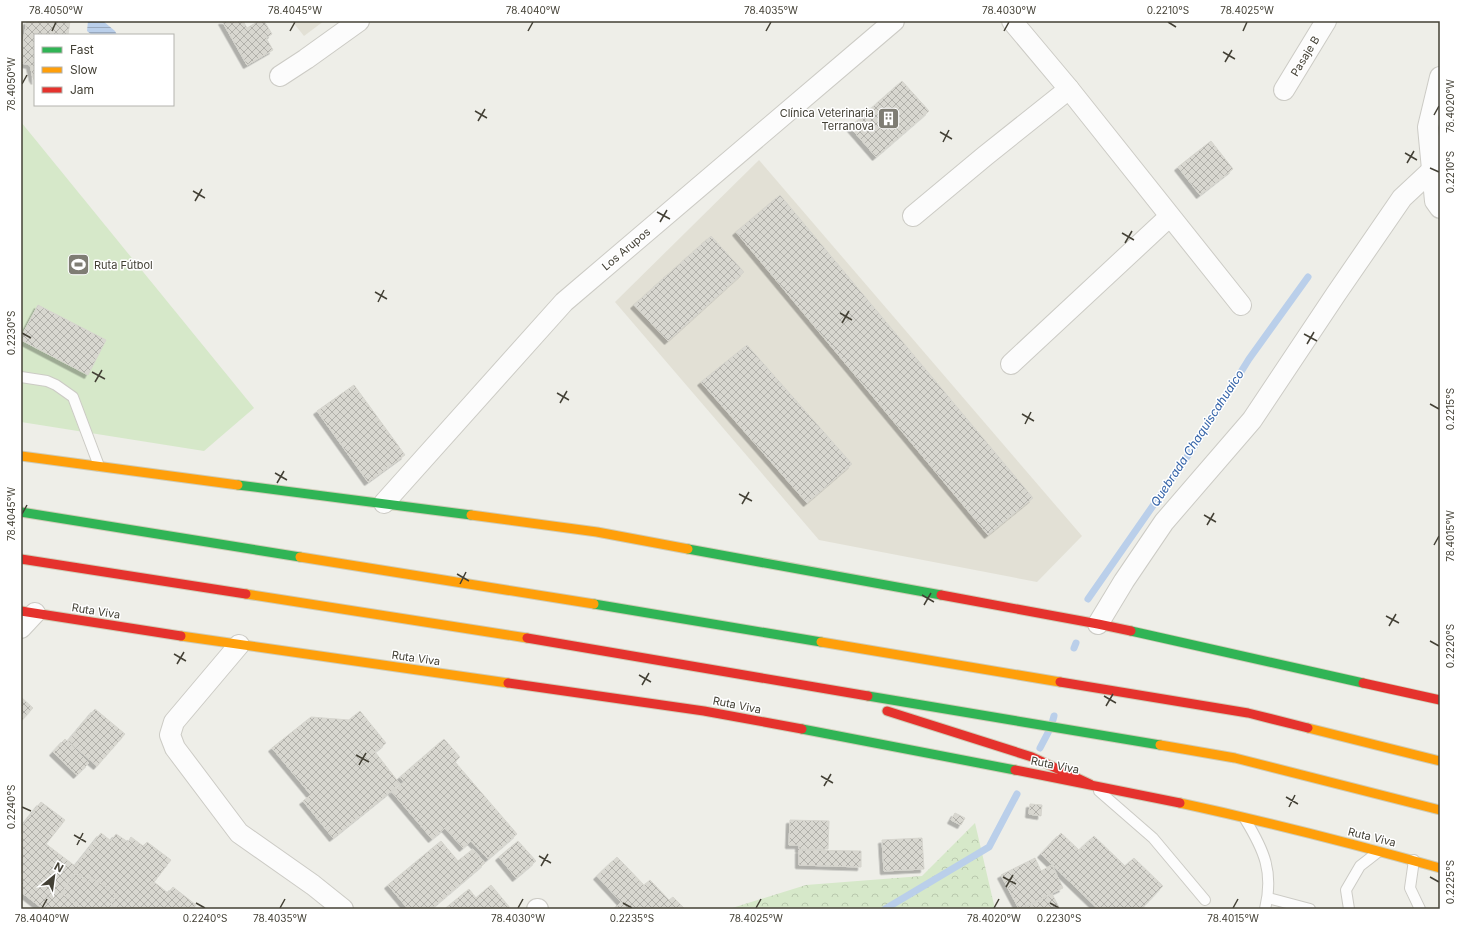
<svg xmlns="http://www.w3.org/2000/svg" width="1461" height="930" viewBox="0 0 1461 930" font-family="Inter,sans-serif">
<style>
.residential{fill:#e2e0d5}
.green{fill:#d6e8c9}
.forest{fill:url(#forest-crowns)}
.water{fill:url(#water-rules)}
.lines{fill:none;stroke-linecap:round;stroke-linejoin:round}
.stream{stroke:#bacfea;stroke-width:7}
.building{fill:url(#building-cross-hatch);stroke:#d6d5ce;filter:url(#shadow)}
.lane-casing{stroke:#cccbc5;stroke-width:12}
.street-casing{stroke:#cccbc5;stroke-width:22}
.fast-casing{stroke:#cfccb6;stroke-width:11}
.slow-casing{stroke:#cfccb6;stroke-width:11}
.jam-casing{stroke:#cfccb6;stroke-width:11}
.lane{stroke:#fcfcfc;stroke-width:10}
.street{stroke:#fcfcfc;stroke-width:20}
.fast{stroke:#30b455;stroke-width:9}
.slow{stroke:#ff9f0a;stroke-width:9}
.jam{stroke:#e5322d;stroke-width:9}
.ticks{fill:none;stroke:#434035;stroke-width:1.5}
.labels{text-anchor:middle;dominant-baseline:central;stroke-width:3;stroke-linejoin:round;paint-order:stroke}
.street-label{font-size:11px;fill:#434035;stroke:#fff}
.poi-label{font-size:11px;fill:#434035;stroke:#fff;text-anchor:end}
.water-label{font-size:12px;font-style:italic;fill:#3564a8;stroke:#fff}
.neatline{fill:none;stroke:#434035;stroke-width:1.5}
.ticks-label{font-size:10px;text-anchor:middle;fill:#434035}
</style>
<defs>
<pattern id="forest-crowns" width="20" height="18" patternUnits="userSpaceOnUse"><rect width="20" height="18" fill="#d6e8c9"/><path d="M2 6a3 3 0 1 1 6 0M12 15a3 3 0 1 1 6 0" fill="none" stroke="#b9c8ad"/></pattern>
<pattern id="water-rules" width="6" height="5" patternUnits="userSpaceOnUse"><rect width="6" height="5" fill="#bacfea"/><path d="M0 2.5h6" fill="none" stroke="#99a9be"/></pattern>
<pattern id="building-cross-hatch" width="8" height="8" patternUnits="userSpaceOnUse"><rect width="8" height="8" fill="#d8d7d0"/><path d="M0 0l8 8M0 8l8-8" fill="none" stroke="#b1b0aa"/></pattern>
<filter id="shadow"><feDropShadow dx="-3.5" dy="3.5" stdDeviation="0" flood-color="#0004"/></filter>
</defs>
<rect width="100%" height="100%" fill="#eeeee8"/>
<g class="residential">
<path d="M292,21H324L304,36Z"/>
<path d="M759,160L1082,536L1037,582L819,540L615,302Z"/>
</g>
<path class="green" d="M21,122L254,408L204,451L21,422Z"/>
<path class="forest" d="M975,823L995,909H729L806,885L922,876Z"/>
<path class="water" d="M88,21H103L115,31L117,35H92L87,31Z"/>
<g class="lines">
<g class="stream">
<path d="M1088,599L1196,444L1249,359L1308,277"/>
<path d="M1074,648L1076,643"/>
<path d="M1040,748L1051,727L1054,716"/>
<path d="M885,909L989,847L1017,794"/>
</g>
</g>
<g class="building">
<path d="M27,21H70L68,35H35V81L33,78L30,65L21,63V52Z"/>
<path d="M222,21H243L247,28L259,21H264L272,34L266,38L273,50L247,65Z"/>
<path d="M902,81L929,111L876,157L850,127Z"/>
<path d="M1211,141L1233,169L1200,195L1178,167Z"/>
<path d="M780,195L1033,498L988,535L736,232Z"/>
<path d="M711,236L744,272L668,341L634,305Z"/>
<path d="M38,305L106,340L88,375L21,340V337Z"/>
<path d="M747,345L852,464L807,503L701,382Z"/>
<path d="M354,385L405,455L368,482L317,411Z"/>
<path d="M21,697L33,708L21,721Z"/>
<path d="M95,709L125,734L97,766L68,741Z"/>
<path d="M360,711L386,743L375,752L400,784L333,838L303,801L311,795L272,748L311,717L349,720Z"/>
<path d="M65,739L89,763L77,775L53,752Z"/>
<path d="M444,739L460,757L455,762L517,834L488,859L471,841L463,848L445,828L432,839L392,792L404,782L400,777Z"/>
<path d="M41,802L65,820L46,844L75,866L101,833L111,841L116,834L128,842L131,837L143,846L147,842L171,860L154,882L168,893L173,887L196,905L193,909H118L111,904L117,895L91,877L88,882L76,873L61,893L83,909H43L21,892V887L24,883L21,881V827Z"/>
<path d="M1030,804L1042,805L1041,816L1029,814Z"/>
<path d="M955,813L965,818L961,825L951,820Z"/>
<path d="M790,820L829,821L828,849H799V845H789Z"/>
<path d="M1061,833L1079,850L1094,836L1125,866L1134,858L1163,886L1141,909H1098L1041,854Z"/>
<path d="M922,838L924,869L884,871L882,840Z"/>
<path d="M441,841L458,861L473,849L485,863L431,909H408L388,885Z"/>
<path d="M518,841L536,861L516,878L499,857Z"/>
<path d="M799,850L861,851V867L799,865Z"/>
<path d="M617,857L644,885L650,880L669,900L673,897L685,909H614L621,902L597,876Z"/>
<path d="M1035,858L1041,871L1052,865L1063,888L1019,909L1001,875Z"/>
<path d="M76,873L88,882L91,877L117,895L111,904L118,909H83L61,893Z"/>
<path d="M491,885L511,909H449L447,907L469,889L476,898Z"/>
<path d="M1052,894L1060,909H1023Z"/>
</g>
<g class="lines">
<defs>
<g id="lane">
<path d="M21,377L47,381L56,385L73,397L99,466"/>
<path d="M1099,791L1153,838L1205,900"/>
<path d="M1245,819C1264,850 1274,872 1265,909"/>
<path d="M1414,860L1410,888L1420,909"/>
<path d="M1268,898L1310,909"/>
<path d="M1349,909L1346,890L1360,866L1378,852"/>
</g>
<g id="street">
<path d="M1012,21L1069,89L1241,305"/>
<path d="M280,76L306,59L359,21"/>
<path d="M1440,77L1428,127L1435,201L1440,208"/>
<path d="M1284,90L1326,21"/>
<path d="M913,216L985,156L1069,89"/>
<path d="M1011,364L1169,217"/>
<path d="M384,503L564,302L894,21"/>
<path d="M1098,624L1124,581L1164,522L1252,420L1336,294L1402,198L1432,170"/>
<path d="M21,628L35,613"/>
<path d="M239,645L174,722L170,735L175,748L239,833L313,885L343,909"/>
<path d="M537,909H538"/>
</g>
<g id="fast">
<path d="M238,485L471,515"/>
<path d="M21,512L300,557"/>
<path d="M688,549L941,595"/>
<path d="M594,604L821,642"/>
<path d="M1131,631L1363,683"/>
<path d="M868,696L1160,745"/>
<path d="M802,729L1015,770"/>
</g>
<g id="slow">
<path d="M21,456L238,485"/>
<path d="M471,515L597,532L688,549"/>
<path d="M300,557L594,604"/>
<path d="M246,594L527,638"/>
<path d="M181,636L508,683"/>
<path d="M821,642L1060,682"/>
<path d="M1308,728L1440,761"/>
<path d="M1160,745L1235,758L1440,810"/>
<path d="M1180,803C1268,822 1354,844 1440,868"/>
</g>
<g id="jam">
<path d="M21,559L246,594"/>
<path d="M941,595L1098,624L1131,631"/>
<path d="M21,611L181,636"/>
<path d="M527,638L868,696"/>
<path d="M1060,682L1248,713L1308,728"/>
<path d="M508,683L704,711L802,729"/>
<path d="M1363,683L1440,700"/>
<path d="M887,711L1032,757L1090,784"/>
<path d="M1015,770L1180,803"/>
</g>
</defs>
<use href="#lane" class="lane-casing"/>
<use href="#street" class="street-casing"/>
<use href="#fast" class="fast-casing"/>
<use href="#slow" class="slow-casing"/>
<use href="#jam" class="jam-casing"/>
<use href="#lane" class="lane"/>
<use href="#street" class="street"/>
<use href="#fast" class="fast"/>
<use href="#slow" class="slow"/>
<use href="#jam" class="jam"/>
</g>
<path class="ticks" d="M1168,22L1176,27M52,31L56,22M290,31L295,22M528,31L533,22M766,31L771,22M1004,31L1009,22M1243,31L1247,22M1223,52L1235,59M1225,62L1232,50M22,84L27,75M475,111L487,118M1434,115L1439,106M478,121L485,109M940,132L952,139M943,142L949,130M1405,153L1417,160M1407,163L1414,151M1430,168L1439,172M193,191L205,198M195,201L202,189M657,212L670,219M660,222L667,210M1122,233L1134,240M1125,243L1132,231M375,292L387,299M378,302L384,290M840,313L852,320M842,323L849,311M22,333L31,338M1304,334L1317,341M1307,344L1314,332M92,372L105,379M95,382L102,370M557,393L569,400M560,403L567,391M1430,404L1439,409M1022,414L1034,421M1025,424L1031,412M275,473L287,480M277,483L284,471M739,494L752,501M742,504L749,492M22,514L27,505M1204,515L1216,522M1207,525L1214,513M1434,545L1439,536M457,574L469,581M460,584L466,572M922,595L934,602M924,605L931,593M1386,616L1399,623M1389,626L1396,614M1430,641L1439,646M174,654L186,661M177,664L184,652M639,675L651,682M642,685L649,673M1104,696L1116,703M1106,706L1113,694M356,755L369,762M359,765L366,753M821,776L833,783M824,786L831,774M1286,797L1298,804M22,807L31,811M1289,807L1295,795M74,835L86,842M77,845L83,833M539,856L551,863M541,866L548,854M1003,877L1016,884M1430,877L1439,882M1006,887L1013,875M196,903L205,908M623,903L632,908M1050,903L1059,908M42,908L47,899M280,908L285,899M518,908L523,899M756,908L761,899M994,908L999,899M1233,908L1238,899"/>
<defs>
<symbol id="building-square" viewBox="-11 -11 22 22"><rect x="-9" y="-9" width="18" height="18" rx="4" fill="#7f7d74" stroke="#fff"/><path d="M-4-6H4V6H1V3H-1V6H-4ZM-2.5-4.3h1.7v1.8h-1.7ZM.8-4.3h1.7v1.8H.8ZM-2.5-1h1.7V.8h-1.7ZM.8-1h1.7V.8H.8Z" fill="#fff"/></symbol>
<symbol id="stadium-square" viewBox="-11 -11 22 22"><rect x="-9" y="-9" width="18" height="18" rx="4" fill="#7f7d74" stroke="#fff"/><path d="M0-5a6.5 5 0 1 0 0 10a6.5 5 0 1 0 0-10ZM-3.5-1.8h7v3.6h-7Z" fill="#fff"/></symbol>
</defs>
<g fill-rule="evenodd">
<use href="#building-square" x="876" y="106" width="25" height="25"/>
<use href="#stadium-square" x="66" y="252" width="25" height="25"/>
</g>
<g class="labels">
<g class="street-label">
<text transform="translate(1305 56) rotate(-59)">Pasaje B</text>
<text transform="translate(626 249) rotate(-40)">Los Arupos</text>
<text transform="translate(96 611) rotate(9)">Ruta Viva</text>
<text transform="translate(416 658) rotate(8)">Ruta Viva</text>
<text transform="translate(737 705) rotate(11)">Ruta Viva</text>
<text transform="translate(1055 765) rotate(11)">Ruta Viva</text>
<text transform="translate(1372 837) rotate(14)">Ruta Viva</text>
</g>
<g class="poi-label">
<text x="874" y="113">Clínica Veterinaria<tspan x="874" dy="13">Terranova</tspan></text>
<text x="94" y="265" text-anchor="start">Ruta Fútbol</text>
</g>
<g class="water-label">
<text transform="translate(1197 438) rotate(-57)">Quebrada Chaquiscahuaico</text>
</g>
</g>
<rect width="1461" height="930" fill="none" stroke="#ffffff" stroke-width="44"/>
<rect x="34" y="34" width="140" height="72" fill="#ffffff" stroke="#b4b3ae"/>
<rect x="42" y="47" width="20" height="6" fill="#30b455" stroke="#b4b3ae"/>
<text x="70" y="54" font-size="12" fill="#434035">Fast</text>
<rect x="42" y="67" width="20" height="6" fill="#ff9f0a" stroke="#b4b3ae"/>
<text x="70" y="74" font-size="12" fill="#434035">Slow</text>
<rect x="42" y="87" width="20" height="6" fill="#e5322d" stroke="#b4b3ae"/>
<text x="70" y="94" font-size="12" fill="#434035">Jam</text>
<g transform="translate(54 876) rotate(29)" stroke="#ffffff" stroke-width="3" paint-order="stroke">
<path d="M0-3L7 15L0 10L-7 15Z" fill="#434035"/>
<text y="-6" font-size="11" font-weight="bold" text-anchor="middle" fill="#434035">N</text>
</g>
<rect x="22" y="22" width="1417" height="886" class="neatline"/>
<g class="ticks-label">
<text x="56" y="14">78.4050°W</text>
<text x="295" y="14">78.4045°W</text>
<text x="533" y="14">78.4040°W</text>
<text x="771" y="14">78.4035°W</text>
<text x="1009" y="14">78.4030°W</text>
<text x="1168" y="14">0.2210°S</text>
<text x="1247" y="14">78.4025°W</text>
<text transform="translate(11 84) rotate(-90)" y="4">78.4050°W</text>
<text transform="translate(1450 106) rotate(-90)" y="4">78.4020°W</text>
<text transform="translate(1450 172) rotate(-90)" y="4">0.2210°S</text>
<text transform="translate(11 333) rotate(-90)" y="4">0.2230°S</text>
<text transform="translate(1450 409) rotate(-90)" y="4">0.2215°S</text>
<text transform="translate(11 514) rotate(-90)" y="4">78.4045°W</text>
<text transform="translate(1450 536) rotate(-90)" y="4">78.4015°W</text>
<text transform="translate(1450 646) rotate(-90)" y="4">0.2220°S</text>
<text transform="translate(11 807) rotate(-90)" y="4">0.2240°S</text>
<text transform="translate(1450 882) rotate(-90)" y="4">0.2225°S</text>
<text x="42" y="922">78.4040°W</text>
<text x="205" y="922">0.2240°S</text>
<text x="280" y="922">78.4035°W</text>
<text x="518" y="922">78.4030°W</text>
<text x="632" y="922">0.2235°S</text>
<text x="756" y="922">78.4025°W</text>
<text x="994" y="922">78.4020°W</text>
<text x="1059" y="922">0.2230°S</text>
<text x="1233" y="922">78.4015°W</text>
</g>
</svg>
